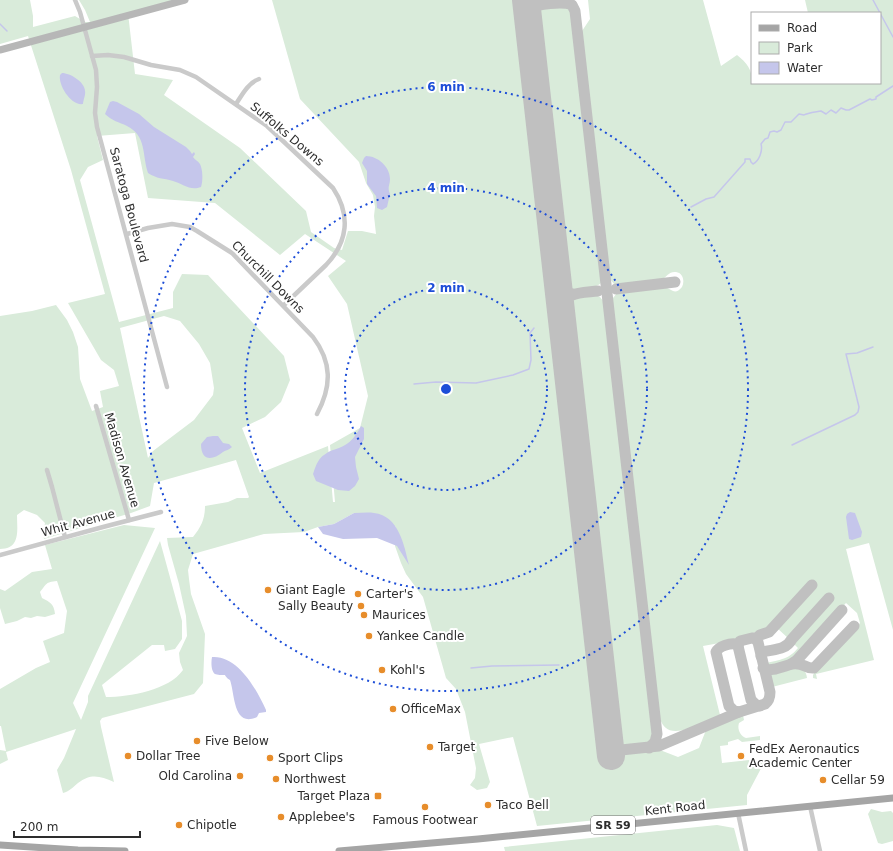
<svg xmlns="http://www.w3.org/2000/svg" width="893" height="851" viewBox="0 0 893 851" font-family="'DejaVu Sans',sans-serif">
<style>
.green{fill:#d9ebda;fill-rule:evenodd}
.water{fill:#c5c6eb}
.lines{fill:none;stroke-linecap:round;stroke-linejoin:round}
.stream{stroke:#c5c6eb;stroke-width:1.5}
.taxiway{stroke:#c0c0c0;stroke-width:11}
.runway{stroke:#c0c0c0;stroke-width:28}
.street{stroke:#cacaca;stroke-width:4.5}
.secondary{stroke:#b7b7b7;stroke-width:7}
.primary{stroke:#a5a5a5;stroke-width:7}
.ring{fill:none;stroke:#1d4ed8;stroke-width:2;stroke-dasharray:2 4}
.poi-dot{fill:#e78d2b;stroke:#fff;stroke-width:1.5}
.labels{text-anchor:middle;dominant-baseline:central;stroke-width:4;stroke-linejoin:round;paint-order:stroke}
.shield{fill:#fff;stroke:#6c6c6c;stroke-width:1}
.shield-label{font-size:11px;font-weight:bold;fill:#2d2d2d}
.street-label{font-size:12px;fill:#2d2d2d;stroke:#fff}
.poi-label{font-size:12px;fill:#2d2d2d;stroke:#fff;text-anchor:start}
.centre{fill:#1d4ed8;stroke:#fff;stroke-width:2}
.ring-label{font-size:12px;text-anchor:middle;font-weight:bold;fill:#1d4ed8;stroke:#fff;stroke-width:4;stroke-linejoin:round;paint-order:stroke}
</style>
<rect width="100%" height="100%" fill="#fff"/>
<g class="green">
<path d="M0,0H30L33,16V27L75,16L85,22H90L85,10L79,0H175L128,13L135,74L173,80L164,95L240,148L306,211L311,232L334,248L342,250L348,231H362L376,234L374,216L375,207L373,195L366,183L359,162L300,99L272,0H520L605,756L660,750L678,757L699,748L706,730L743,715L744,720L739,723C737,729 740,736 746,738L760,736V740L742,742L738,739L728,742V745L720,746L722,763L749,760L750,762L762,760V759H766L747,795V805L537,826L513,737L479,744L490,782L487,788L477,790L470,785L475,778L476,768L465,712L456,689L446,678L423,597L406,574L401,563L395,546L396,527L354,513L334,524L318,527L304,532L264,534L193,554L188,570L189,579L191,594L205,634L203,683L194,694L102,718L100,721L101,727L114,782C100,776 91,773 78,783C73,787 70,791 63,793L57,770L64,758L76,729L6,752L8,760L0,764V750L6,751L1,726H0V689L36,668L50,662L43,641L64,633L67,611L57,581C45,582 47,584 40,592L42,598C50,602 54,604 55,614L45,617L37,616L31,618L25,617L17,621L5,624L0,608V589L5,591L32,572L52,569L45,545L124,525L155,528L73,703L81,720L88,702V696L160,541L182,621V639L175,649L165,651L164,645H152L102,685L106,697C130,697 169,690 183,670L180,662L179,653L187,636L186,616L179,584L168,545L167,538L193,537C201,527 205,519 205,506L228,502L237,498H248L249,497L236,460L154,483L150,506L131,513L44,539L43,533L45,523L37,515L24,510L17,515C17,530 21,549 0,549V316L32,311L56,305L67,320L73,332L78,347L80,379L92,411L103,407L100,391L119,386L114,370L101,360L68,303L105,294L71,170L28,36L0,44ZM135,133L148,198L215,203L280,255L305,234L346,261L328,276L347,304L368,396L360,428L330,445L335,502H333L328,446L260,473L242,428L265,417L281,402L290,380L284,356L208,275L182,274L173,292V308L119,322L80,180L88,167L103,160L97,136ZM164,316L180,321L199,344L210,363L214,388L213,395L194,420L153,451L148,458L120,328Z"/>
<path d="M588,0H703L721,66L737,55C747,63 752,69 752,83H880V13H808L805,0H893V630L869,543L846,549L874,660L816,674L817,679L813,678V675L815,672L860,623L857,613L846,603L794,659L788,662L767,666V663C781,659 788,660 798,648L792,642L830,599L828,597L789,639L776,627L814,585L811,582L769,628L725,642L703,646L720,715C714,719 706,721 699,724C684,731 663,739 659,714L612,304L613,298L617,293C624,291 655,286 663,287C671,287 674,297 682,287C685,281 683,273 676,272C669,271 667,277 662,279C655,281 621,285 614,284L610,279L582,31L590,19Z"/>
<path d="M564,7L569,9L572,14L601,277V283C594,289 577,292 568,288L563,281L533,12L538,9Z"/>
<path d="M595,295L600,297L604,302L653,733C653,737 653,740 650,742C646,745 625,747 621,746C617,744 616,741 615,738L566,306C570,295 585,296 595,295Z"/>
<path d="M795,667C802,667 806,670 807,678L772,687L770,674Z"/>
<path d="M871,809L882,812L891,811L893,813V841L882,844L878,843L868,814Z"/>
<path d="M717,825L734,828L740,851H505L504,847Z"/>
</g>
<g class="water">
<path d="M62,73C70,73 85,82 85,91C86,94 83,101 83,104C71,106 58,85 60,75Z"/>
<path d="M113,101L117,102L139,114L154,127L186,147L190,151L192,154L194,152L195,154L193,157C195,160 198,161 200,164C203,170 203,182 201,187C190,191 183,184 173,181C163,178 157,179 148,173C142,155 147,136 127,126C119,122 112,121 105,114L110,102Z"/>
<path d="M366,156C378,156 390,167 390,179C390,185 387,187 390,194L387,207L382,210L377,208L376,196L367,184V171L362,163L364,158Z"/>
<path d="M361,426L364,428V439L355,457L356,467L359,479L355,486L349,491L338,490L316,481L313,474L314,471C316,465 319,458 324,455C329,451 333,450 339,448C350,444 356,436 361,426Z"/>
<path d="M213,436H218L223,443L229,444L232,447C229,450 226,450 223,452C212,461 201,461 201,444L207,437Z"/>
<path d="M850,512L855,513L862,532L861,537L852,540L849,539L846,517L847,514Z"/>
<path d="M354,513C361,513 368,512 374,513C399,516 404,545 409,565L397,546L377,538L343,539L323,534L318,527L334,524Z"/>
<path d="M212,657C238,655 257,690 266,710V712L259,713L257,717C233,728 235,694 230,680C229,680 225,676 225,675C222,675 217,675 215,674C211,671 211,662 212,657Z"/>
</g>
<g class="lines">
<g class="stream">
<path d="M873,0L880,13"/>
<path d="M880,13L893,37"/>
<path d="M0,24L7,31"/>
<path d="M691,207L706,199L714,197L745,162V159H750L751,162L753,164C759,161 763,151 761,144L765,139L768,138L770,132L774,131L777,132L781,130L785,122H791L799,114L804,115C807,113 816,112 821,111L826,114L831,110L836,113L841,108L846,110H849L870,99L872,100L876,99V97L893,86"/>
<path d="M414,384L436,382L476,383L513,375L529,369L531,360L530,333L534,328"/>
<path d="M792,445L855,415L858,412L859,407L846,354L857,353L873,347"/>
<path d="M471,668L492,666L559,665"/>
</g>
<g class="taxiway">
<path d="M527,14L529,9C537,4 563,1 572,5L575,11L657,734L655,742L649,748"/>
<path d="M557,277C559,286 562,292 572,294"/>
<path d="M616,289L675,282"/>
<path d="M561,310C563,291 583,293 598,291"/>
<path d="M757,641L755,638H752L740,641L738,646L751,700L755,704L760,706"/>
<path d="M738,646L736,644C730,643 719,646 716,652L729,706L734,711L739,712"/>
<path d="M761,656L763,652C775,649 786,650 792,639L829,598"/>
<path d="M791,664L797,660L842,610"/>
<path d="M763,668C769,673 784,666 792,664C804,662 805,669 814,668L854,626"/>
<path d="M608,733L614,746L621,750L659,746L739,712L765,704C769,701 770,698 770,692L757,638L760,635L769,632L812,585"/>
</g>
<path class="runway" d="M526,0L611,756"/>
<g class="street">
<path d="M75,0L80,12L96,70L97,87L95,113L97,127L167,387"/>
<path d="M92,56L108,55L124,57L151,65L180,70L196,77L267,126L333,188C351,215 348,242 326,265L284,305"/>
<path d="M236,104C242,95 248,83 259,79"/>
<path d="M127,234L148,228L172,224L190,227L197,231L232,253L313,337C332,362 332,386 317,414"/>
<path d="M96,406L129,520"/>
<path d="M47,470L52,487L65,537"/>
<path d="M0,555L103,527L161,512"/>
<path d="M810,806L820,851"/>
<path d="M738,813L746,851"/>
</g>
<path class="secondary" d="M0,50L185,0"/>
<g class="primary">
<path d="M0,845L78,850L125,851"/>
<path d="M339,851L478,839L893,798"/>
</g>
</g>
<g class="ring">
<circle cx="446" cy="389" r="101"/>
<circle cx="446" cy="389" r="201"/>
<circle cx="446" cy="389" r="302"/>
</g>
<g class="poi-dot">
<circle cx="268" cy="590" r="4"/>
<circle cx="358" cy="594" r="4"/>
<circle cx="361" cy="606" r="4"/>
<circle cx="364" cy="615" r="4"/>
<circle cx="369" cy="636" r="4"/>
<circle cx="382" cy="670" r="4"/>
<circle cx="393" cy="709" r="4"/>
<circle cx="197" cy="741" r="4"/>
<circle cx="430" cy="747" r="4"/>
<circle cx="128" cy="756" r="4"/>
<circle cx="741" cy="756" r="4"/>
<circle cx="270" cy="758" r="4"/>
<circle cx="240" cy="776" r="4"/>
<circle cx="276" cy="779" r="4"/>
<circle cx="823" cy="780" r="4"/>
<rect x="374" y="792" width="8" height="8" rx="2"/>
<circle cx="488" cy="805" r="4"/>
<circle cx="425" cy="807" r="4"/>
<circle cx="281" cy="817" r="4"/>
<circle cx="179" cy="825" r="4"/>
</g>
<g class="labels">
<rect class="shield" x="591" y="816" width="44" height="18" rx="3"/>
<g class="shield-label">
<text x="613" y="825">SR 59</text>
</g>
<g class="street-label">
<text transform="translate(287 134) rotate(40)">Suffolks Downs</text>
<text transform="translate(129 205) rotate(75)">Saratoga Boulevard</text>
<text transform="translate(268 277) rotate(45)">Churchill Downs</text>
<text transform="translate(122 460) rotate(74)">Madison Avenue</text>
<text transform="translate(78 523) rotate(-15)">Whit Avenue</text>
<text transform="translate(675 808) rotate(-6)">Kent Road</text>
</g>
<g class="poi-label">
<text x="276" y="590">Giant Eagle</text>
<text x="366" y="594">Carter's</text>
<text x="353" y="606" text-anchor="end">Sally Beauty</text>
<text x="372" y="615">Maurices</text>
<text x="377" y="636">Yankee Candle</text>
<text x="390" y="670">Kohl's</text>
<text x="401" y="709">OfficeMax</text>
<text x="205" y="741">Five Below</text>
<text x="438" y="747">Target</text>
<text x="749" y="749">FedEx Aeronautics<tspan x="749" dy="14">Academic Center</tspan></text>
<text x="136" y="756">Dollar Tree</text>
<text x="278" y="758">Sport Clips</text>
<text x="232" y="776" text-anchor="end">Old Carolina</text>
<text x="284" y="779">Northwest</text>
<text x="831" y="780">Cellar 59</text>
<text x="370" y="796" text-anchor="end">Target Plaza</text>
<text x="496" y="805">Taco Bell</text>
<text x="289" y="817">Applebee's</text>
<text x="425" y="820" text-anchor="middle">Famous Footwear</text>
<text x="187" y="825">Chipotle</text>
</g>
</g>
<circle cx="446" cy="389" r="6" class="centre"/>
<g class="ring-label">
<text x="446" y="91">6 min</text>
<text x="446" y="192">4 min</text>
<text x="446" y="292">2 min</text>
</g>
<rect x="751" y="12" width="130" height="72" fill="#ffffff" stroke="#ababab"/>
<rect x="759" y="25" width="20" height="6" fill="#a5a5a5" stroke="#ababab"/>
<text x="787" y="32" font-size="12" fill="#2d2d2d">Road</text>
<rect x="759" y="42" width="20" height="12" fill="#d9ebda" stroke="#ababab"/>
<text x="787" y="52" font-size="12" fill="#2d2d2d">Park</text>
<rect x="759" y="62" width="20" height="12" fill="#c5c6eb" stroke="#ababab"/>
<text x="787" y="72" font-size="12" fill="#2d2d2d">Water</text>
<path d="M14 831v6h126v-6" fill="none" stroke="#2d2d2d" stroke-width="2"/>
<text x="20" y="831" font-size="12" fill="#2d2d2d" stroke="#ffffff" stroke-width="3" paint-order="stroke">200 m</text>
</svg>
